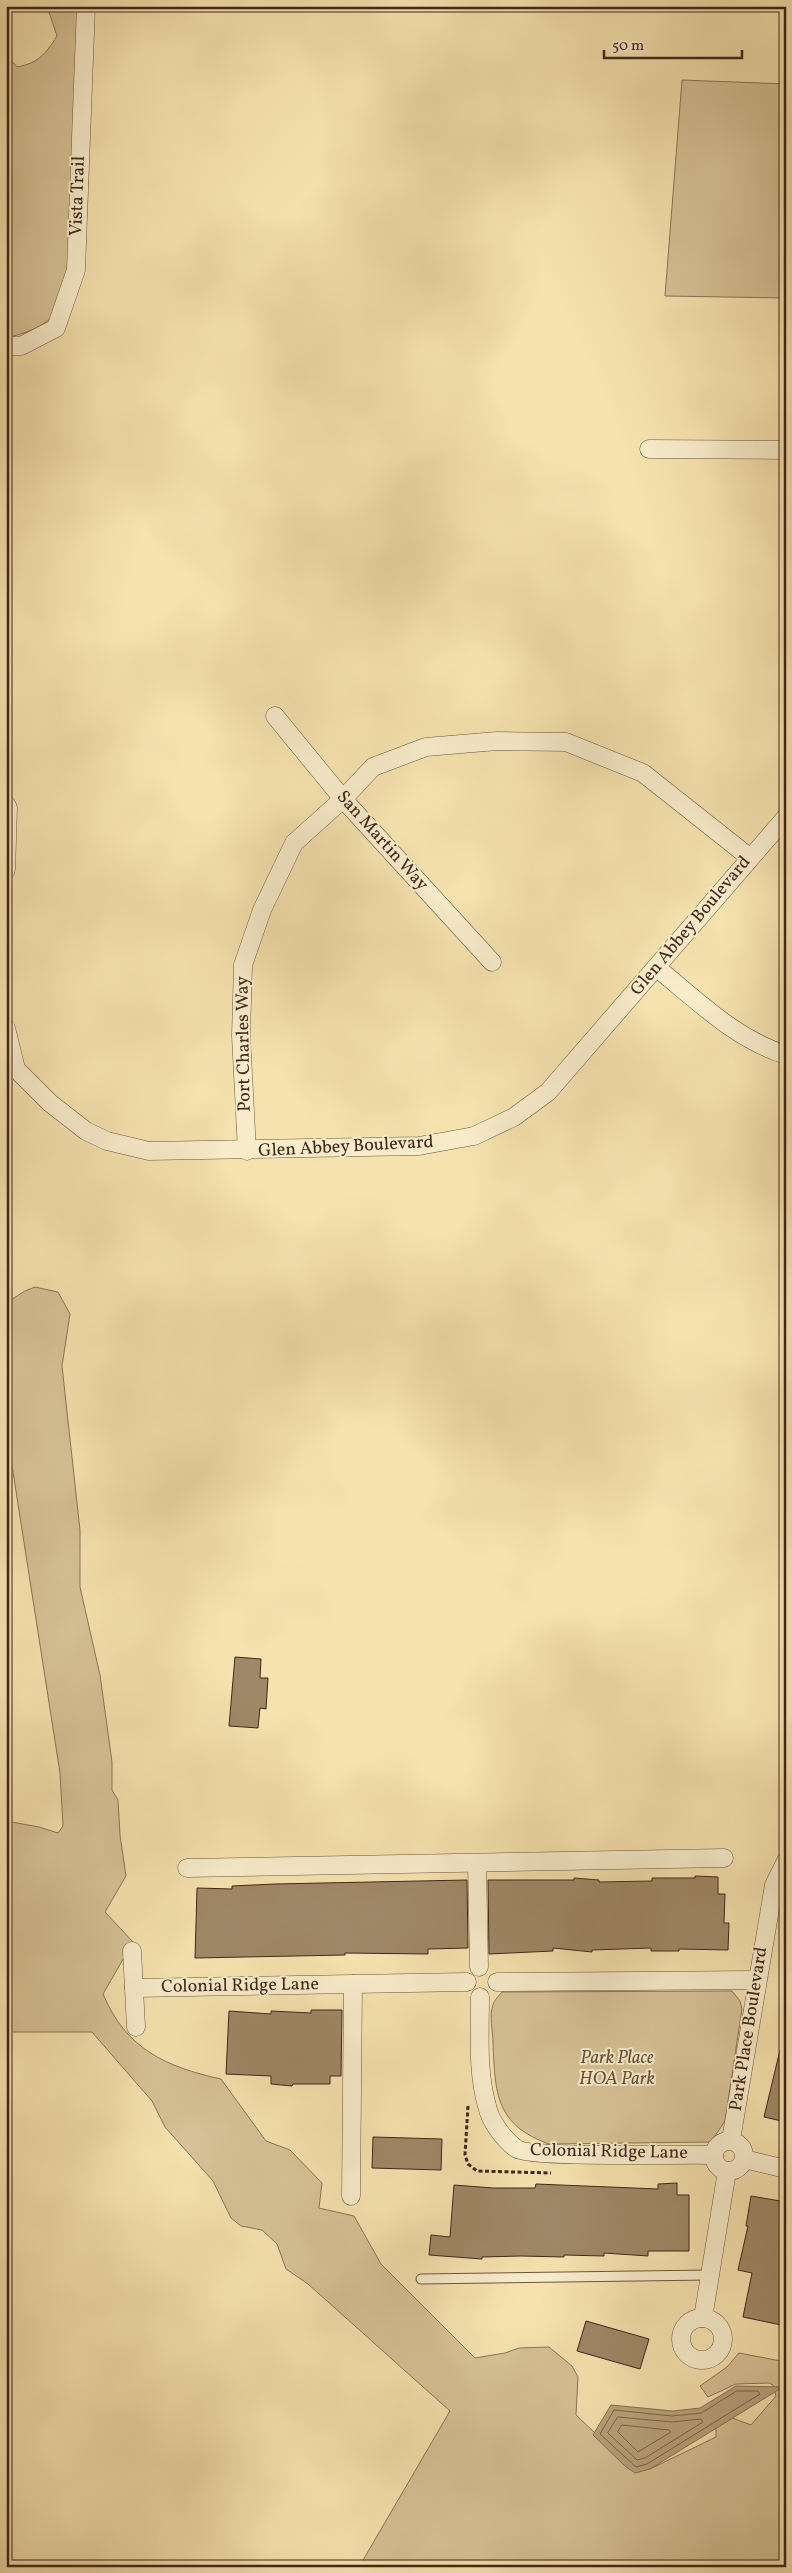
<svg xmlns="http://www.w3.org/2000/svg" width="792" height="2573" viewBox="0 0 792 2573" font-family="Vollkorn,serif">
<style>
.green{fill:#d6c296;stroke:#8c7458}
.water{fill:#b8a27c;stroke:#887054}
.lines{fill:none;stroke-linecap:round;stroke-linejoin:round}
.shore{stroke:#7c644a;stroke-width:1}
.building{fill:#9f8867;stroke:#412619}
.lane-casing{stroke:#6e553e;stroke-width:11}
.street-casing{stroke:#6e553e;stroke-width:19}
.path{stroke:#412619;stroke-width:3;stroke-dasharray:4 2.5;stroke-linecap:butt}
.lane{stroke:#f8eccb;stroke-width:9}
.street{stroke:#f8eccb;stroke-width:18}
.labels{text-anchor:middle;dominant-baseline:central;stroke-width:4;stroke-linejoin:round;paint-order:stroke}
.street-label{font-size:18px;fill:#412619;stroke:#f8eccb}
.park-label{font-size:18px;font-style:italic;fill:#664d38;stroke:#f8eccb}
</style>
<rect width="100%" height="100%" fill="#f5e2af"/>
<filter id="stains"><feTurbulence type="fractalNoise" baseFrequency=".004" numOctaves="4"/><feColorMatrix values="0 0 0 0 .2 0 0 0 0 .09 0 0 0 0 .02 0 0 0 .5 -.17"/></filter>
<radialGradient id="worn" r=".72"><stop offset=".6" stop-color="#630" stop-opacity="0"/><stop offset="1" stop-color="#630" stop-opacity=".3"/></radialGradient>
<g class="green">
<path d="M47,6H79C78,59 76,113 74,166C73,206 77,278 56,312C46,327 23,334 6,338V54L17,67C38,63 45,55 57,36Z"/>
<path d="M682,80L786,84V298L665,296Z"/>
<path d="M35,1287L58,1292L70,1314L62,1366L80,1530V1587L100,1675L112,1762V1790L118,1800L120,1835L126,1876L105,1912L133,1942L103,1994C126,2049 166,2067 221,2079L266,2141L290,2150L322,2183L319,2208L354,2216L381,2264L475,2358L505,2353L519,2348L549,2347L572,2366L578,2377L576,2415L632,2468L650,2469L716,2437V2421L724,2415L751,2425L776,2396L773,2385L769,2383L736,2384L708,2397L700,2386L727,2367L739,2353L786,2362V2567H359L450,2411L308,2284L286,2269L277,2244L262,2230L241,2226L231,2218L213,2181L165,2127L152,2101L92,2032H6V1821L39,1827L58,1833L63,1826L60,1773L6,1427V1303L25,1291Z"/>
<path d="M732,1991L740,2001L742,2009L725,2121L711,2142L549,2144C496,2125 495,2094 493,2043C493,2033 489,2014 493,2005C494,2000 499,1996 502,1992Z"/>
</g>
<path class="water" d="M736,2386L783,2387L650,2469L635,2473L626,2467L593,2435L611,2405L673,2411L700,2408Z"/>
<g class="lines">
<g class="shore">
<path d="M737,2391H758L760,2394L647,2464L636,2467L600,2434L614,2410L672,2416L701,2413Z"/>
<path d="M618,2417L672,2422L701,2419L703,2422L645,2458L637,2460L608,2433Z"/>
<path d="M622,2425L669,2430L671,2432L638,2452L618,2432Z"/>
</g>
</g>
<g class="building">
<path d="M235,1657L261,1659L260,1678H268L266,1709L260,1708L258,1728L229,1726Z"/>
<path d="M695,1876L718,1877V1894H725L724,1923H729L728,1950L679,1949V1951H651V1948L592,1950V1952L553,1948V1951L489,1954L488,1880H574V1878L599,1880V1882L652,1881V1878H695Z"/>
<path d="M467,1880L468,1948L428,1949V1954L345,1953V1955L195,1958L197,1888L232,1889V1886L275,1884Z"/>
<path d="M311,2010H342L341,2076H330V2084H293L292,2086L271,2084V2076L226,2074L229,2011L271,2014V2011L311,2013Z"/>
<path d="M780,2050L786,2051V2122L764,2117Z"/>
<path d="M373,2137L442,2139L441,2170L372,2168Z"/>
<path d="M677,2183V2195H689V2251H648V2256L604,2253V2256L564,2255V2257L521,2256L482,2257V2259L429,2255L431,2235L450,2237L454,2185L493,2188H535L536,2184L658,2189V2184Z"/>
<path d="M751,2196L786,2202V2326L743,2317L752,2273L738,2270L748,2226H746Z"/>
<path d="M586,2321L649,2339L640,2369L577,2351Z"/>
</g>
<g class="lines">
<defs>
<path id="lane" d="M421,2279L710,2275"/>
<g id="street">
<path d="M6,346H21L56,328L76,270L86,6"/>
<path d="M649,449L786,450"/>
<path d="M275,716L343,799L492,962"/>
<path d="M6,804L8,808L6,870"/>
<path d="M657,968C698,1001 735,1039 786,1055"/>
<path d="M6,1028L16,1069L50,1103L86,1131L107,1141L149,1151L419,1146L474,1136L514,1117L548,1092L786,817"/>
<path d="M247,1151L241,1036L243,965L262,910L294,843L343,799L373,767L426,747L497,741L566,742L643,773L749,857"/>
<path d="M477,1863L479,1967"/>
<path d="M187,1868L724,1858"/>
<path d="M132,1951L136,2027"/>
<path d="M497,1982L756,1980"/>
<path d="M134,1988L467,1982"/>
<path d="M480,1997C480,2033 477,2071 487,2106C490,2121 504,2140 517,2149C531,2158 686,2154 714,2155"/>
<path d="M731,2140L774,1885L786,1861"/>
<circle cx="729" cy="2156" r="15"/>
<path d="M744,2159L786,2169"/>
<path d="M351,2196L353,1984"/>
<path d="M703,2318L727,2171"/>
<circle cx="702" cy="2339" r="21"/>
</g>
</defs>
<use href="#lane" class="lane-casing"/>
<use href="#street" class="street-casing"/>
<path class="path" d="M468,2106L465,2155L468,2164L477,2171L551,2173"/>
<use href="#lane" class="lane"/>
<use href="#street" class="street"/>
</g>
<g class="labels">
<g class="street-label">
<text transform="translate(78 196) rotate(-88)">Vista Trail</text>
<text transform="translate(382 841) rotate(48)">San Martin Way</text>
<text transform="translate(691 926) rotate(-50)">Glen Abbey Boulevard</text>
<text transform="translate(244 1044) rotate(-91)">Port Charles Way</text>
<text transform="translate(346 1147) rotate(-3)">Glen Abbey Boulevard</text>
<text transform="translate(240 1986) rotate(-1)">Colonial Ridge Lane</text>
<text transform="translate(749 2029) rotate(-81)">Park Place Boulevard</text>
<text transform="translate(609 2152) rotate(1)">Colonial Ridge Lane</text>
</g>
<g class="park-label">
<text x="617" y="2058">Park Place<tspan x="617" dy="21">HOA Park</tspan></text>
</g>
</g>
<rect width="792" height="2573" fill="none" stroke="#f5e2af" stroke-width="25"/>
<rect x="8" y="8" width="777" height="2558" fill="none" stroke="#412619" stroke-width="2.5"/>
<rect x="12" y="12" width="767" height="2548" fill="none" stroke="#412619"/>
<path d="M604 50v8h138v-8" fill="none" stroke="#412619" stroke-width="2.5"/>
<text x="612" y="50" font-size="15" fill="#412619" stroke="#f8eccb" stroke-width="4" paint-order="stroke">50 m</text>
<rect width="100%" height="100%" filter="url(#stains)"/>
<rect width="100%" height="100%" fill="url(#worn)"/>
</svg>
